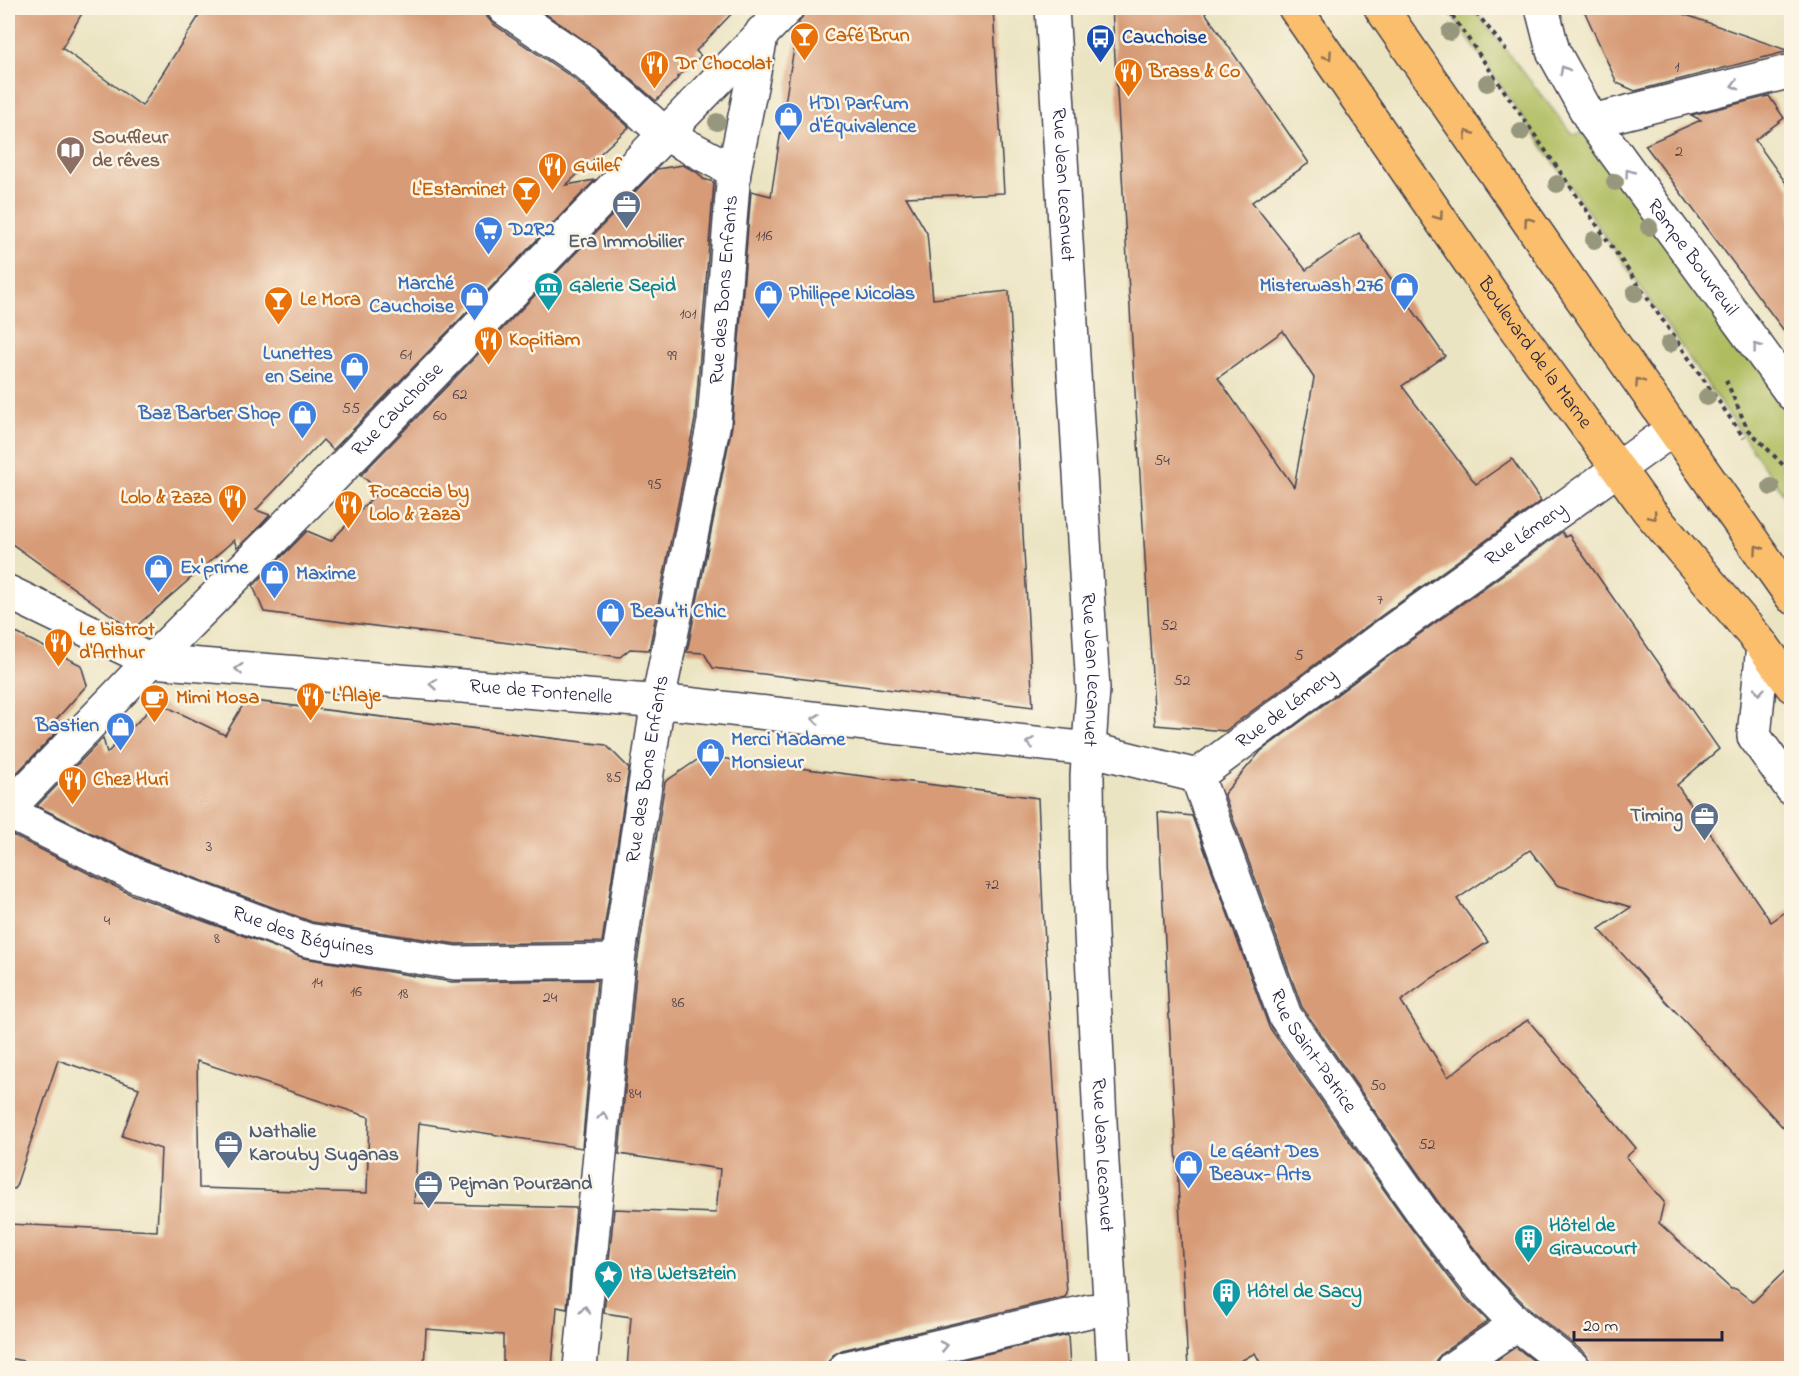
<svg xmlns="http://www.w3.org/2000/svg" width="1799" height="1376" viewBox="0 0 1799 1376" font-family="'Indie Flower',sans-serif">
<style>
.green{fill:#afbc5e;stroke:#686f4c;stroke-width:1.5}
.building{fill:#d79b77;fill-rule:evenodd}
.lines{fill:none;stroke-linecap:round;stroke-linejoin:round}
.minor-casing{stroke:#403f4f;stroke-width:36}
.major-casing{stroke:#403f4f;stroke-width:36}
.path{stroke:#403f4f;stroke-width:4;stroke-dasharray:4.5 4.5;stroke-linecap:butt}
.minor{stroke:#fff;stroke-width:33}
.major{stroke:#fabe6d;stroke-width:33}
.tree{fill:#97977e}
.oneway{stroke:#8e7054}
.oneway2{stroke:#9c9ca7}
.labels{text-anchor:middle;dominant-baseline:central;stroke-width:5;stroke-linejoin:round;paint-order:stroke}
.number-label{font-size:16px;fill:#4f404a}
.food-label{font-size:20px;font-weight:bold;fill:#c56008;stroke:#fcf5e5;text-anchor:start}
.transit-label{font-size:20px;font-weight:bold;fill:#164399;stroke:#fcf5e5;text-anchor:start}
.shop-label{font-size:20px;font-weight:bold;fill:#366cbe;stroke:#fcf5e5;text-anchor:start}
.education-label{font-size:20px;font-weight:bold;fill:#785e54;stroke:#fcf5e5;text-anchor:start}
.street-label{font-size:20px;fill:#22223b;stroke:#fcf5e5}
.service-label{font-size:20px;font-weight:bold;fill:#4e5e75;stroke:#fcf5e5;text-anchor:start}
.culture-label{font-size:20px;font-weight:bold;fill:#0d838f;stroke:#fcf5e5;text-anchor:start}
</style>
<rect width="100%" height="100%" fill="#fcf5e5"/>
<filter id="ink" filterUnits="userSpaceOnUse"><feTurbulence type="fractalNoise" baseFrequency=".0167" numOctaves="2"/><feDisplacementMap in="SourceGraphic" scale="12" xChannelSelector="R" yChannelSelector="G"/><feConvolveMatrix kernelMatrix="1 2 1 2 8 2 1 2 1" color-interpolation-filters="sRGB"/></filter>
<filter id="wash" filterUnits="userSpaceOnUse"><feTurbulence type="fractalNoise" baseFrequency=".008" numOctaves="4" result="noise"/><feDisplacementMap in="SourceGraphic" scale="24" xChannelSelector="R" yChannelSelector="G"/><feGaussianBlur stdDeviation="1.35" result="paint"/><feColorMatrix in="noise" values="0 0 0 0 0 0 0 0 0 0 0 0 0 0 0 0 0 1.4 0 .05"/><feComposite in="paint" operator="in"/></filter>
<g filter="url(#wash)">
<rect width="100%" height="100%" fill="#ebe4c2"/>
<path class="green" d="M1447,8L1475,11L1572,134L1599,132L1791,394V505Z"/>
<g id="blocks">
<g class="building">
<path d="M8,8H85L62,48L142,106L204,8H485L487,17L493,24L573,78L629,127L566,185L595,180L333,450L323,440L256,510L270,515L258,528L237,548L234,540L132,630L8,541Z"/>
<path d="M537,8H737L696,51L701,56L677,77L678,78L656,101L597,49Z"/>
<path d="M805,8H993L1004,193L906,197L927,233L933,299L1009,291L1033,707L713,668L704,653L687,652L732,426L751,191L771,196L790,71L799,22L805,13Z"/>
<path d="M1112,8H1202L1309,163L1252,202L1306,270L1359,233L1445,356L1402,386L1476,484L1512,459L1541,501L1367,626L1225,731L1155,725ZM1283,331L1314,378L1294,487L1218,378Z"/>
<path d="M1583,8H1666L1789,51L1635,91L1617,83Z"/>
<path d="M1769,96L1784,118L1755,140L1791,190V340L1645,145L1701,120L1691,115Z"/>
<path d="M683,165L698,173L703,179L714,182L695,419L649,650L630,649L620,657L264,612L253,586L307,531L331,541L379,491L361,475L657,169Z"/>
<path d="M1562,532L1565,537L1569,535L1719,749L1677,785L1771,922L1791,908V1136L1599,929L1631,907L1557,885L1530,850L1457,899L1488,942L1432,978L1401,1001L1448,1077L1494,1041L1528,1020L1636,1148L1626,1157L1664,1202L1659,1223L1731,1289H1736L1753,1302L1791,1265V1368H1591L1590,1361L1585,1353L1530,1310L1495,1275L1441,1206L1302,1007L1224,794L1261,751L1389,656Z"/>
<path d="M8,629L81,665L87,685L53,723L69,719L8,782Z"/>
<path d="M246,700L606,745L629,768L602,942L456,944L312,922L144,859L37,806L103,738L107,753L157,702L225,735Z"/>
<path d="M703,756L1038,798L1043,909L1067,1294L1065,1297L842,1350L833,1355L828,1362V1368H627L631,1317L604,1313L614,1209L716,1213L720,1169L619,1154L637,963L665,782Z"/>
<path d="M1158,812L1192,816L1269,1027L1411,1228L1466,1299L1488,1321L1442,1353L1436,1360L1434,1368H1263L1255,1353L1228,1368H1188Z"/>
<path d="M8,833L130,894L304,958L452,982L597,980L582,1148L419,1123L414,1203L576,1208L567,1309L557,1307L552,1368H503V1335L426,1329L424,1368H209L114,1365V1368H60L8,1358V1224L157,1231L161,1149L122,1136L139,1088L58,1060L15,1189L8,1188ZM197,1061L369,1117L367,1193L199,1188Z"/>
<path d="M1068,1335L1070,1368H926Z"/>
<path d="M1516,1347L1543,1368H1485Z"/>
</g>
</g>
</g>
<g filter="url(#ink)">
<use href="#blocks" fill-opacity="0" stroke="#403f4f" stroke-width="1.5"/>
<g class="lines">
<defs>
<g id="minor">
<path d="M504,8L585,63L665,134L734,171"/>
<path id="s1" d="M1052,8L1093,689L1087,776L1088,870L1102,1163L1114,1368"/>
<path id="s2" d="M1542,8L1553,51L1592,121L1792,394"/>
<path d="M1592,121L1792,71"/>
<path id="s3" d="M8,592L151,661L686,704L1089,749L1197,776"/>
<path d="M1763,646L1754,736L1792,789"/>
<path id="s4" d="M1197,776L1285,1016L1426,1217L1481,1287L1517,1324L1573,1368"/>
<path id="s5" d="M1197,776L1378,641L1673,429"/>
<path id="s6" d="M8,809L136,676L271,541L787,8"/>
<path id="s7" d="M8,812L137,876L307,940L455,963L618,961"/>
<path id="s8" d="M580,1368L618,961L658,701L714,422L734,171L762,32"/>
<path d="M846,1368L1089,1311L1110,1309"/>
<path d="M1453,1368L1517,1324"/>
</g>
<g id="major">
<path id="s9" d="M1295,8L1511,322L1648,510L1763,646L1792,686"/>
<path d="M1381,8L1623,358L1792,597"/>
</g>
</defs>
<use href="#minor" class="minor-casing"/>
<use href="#major" class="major-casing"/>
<g class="path">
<path d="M1447,8L1744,438"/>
<path d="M1450,8L1475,11L1506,50"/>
<path d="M1726,380L1747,428L1792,474"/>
</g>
<use href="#minor" class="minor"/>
<use href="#major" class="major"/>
</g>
<g class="tree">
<circle cx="1450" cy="32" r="9"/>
<circle cx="1487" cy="83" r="9"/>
<circle cx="717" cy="122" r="9"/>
<circle cx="1521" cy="132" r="9"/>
<circle cx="1615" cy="182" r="9"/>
<circle cx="1557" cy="184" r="9"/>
<circle cx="1649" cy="227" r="9"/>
<circle cx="1594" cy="240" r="9"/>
<circle cx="1635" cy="293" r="9"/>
<circle cx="1669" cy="344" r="9"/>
<circle cx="1707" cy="397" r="9"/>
<circle cx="1771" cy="487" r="9"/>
</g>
<defs><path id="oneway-chevron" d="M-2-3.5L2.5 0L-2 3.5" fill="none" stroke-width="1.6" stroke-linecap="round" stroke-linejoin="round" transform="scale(1.5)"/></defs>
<g class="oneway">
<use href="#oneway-chevron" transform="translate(1328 56) rotate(56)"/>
<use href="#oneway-chevron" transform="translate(1468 134) rotate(-124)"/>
<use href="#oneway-chevron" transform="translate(1439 216) rotate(55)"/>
<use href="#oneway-chevron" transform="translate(1528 221) rotate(-125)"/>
<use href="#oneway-chevron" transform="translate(1639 382) rotate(-125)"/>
<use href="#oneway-chevron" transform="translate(1653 516) rotate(50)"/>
<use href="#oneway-chevron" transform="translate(1758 549) rotate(-125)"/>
</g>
<g class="oneway2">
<use href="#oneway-chevron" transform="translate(1564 70) rotate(-118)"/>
<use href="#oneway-chevron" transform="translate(1735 85) rotate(166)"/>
<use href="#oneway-chevron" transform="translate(1629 173) rotate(-126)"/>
<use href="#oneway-chevron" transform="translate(1757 347) rotate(-127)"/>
<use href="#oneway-chevron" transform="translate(239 669) rotate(-176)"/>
<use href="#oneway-chevron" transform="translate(433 684) rotate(-176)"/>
<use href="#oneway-chevron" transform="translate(1759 691) rotate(95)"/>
<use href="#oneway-chevron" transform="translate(816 719) rotate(-173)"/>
<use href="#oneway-chevron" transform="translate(1030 743) rotate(-173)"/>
<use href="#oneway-chevron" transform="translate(603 1116) rotate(-85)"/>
<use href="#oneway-chevron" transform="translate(585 1310) rotate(-85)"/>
<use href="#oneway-chevron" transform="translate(944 1346) rotate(-13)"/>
</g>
</g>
<defs>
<symbol id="bar-pin" viewBox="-11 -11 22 30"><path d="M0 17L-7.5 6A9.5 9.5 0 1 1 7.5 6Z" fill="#e8710a" stroke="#fcf5e5"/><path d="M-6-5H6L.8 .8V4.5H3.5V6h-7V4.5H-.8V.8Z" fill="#fff"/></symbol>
<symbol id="bus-pin" viewBox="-11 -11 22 30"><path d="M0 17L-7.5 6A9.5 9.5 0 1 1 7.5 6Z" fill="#1a4fb4" stroke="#fcf5e5"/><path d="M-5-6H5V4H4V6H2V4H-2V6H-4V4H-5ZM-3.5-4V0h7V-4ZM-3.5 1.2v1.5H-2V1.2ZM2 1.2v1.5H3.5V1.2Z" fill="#fff"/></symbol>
<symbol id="restaurant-pin" viewBox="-11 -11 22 30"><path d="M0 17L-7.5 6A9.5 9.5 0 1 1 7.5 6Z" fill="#e8710a" stroke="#fcf5e5"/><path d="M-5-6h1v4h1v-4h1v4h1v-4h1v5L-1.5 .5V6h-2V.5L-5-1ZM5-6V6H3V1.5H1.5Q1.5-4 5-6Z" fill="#fff"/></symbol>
<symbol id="shop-pin" viewBox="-11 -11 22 30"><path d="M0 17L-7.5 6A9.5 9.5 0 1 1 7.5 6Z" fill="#3f7fe0" stroke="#fcf5e5"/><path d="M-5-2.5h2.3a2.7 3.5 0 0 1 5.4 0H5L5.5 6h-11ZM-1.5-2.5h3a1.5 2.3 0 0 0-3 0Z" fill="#fff"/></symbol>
<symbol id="library-pin" viewBox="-11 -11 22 30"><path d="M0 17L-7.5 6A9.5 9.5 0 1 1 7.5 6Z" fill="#8d6e63" stroke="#fcf5e5"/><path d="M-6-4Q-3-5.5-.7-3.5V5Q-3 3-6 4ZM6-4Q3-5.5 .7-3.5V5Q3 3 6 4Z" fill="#fff"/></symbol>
<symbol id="office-pin" viewBox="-11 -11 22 30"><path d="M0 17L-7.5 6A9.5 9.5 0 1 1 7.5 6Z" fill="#5c6f8a" stroke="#fcf5e5"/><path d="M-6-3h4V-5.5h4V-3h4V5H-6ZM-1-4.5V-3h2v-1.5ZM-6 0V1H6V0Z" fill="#fff"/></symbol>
<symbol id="supermarket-pin" viewBox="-11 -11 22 30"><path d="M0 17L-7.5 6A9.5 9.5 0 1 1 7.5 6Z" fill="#3f7fe0" stroke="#fcf5e5"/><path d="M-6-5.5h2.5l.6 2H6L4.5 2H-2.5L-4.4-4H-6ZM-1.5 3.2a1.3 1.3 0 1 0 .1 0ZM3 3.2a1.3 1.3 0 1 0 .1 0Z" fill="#fff"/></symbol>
<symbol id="museum-pin" viewBox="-11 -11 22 30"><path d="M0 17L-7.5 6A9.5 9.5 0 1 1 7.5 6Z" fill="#0f9aa8" stroke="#fcf5e5"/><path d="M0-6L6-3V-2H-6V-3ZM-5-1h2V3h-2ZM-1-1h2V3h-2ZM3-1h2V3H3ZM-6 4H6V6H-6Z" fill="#fff"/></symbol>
<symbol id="cafe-pin" viewBox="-11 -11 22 30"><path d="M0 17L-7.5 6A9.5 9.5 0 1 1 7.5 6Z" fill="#e8710a" stroke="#fcf5e5"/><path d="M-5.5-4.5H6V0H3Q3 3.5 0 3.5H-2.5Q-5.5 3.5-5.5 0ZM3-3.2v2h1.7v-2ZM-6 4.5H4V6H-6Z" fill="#fff"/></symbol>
<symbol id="building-pin" viewBox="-11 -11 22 30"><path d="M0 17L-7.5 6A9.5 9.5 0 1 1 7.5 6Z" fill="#0f9aa8" stroke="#fcf5e5"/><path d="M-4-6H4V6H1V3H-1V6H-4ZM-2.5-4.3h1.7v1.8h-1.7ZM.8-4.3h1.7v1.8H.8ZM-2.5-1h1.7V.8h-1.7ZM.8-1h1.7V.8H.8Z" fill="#fff"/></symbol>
<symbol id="sight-pin" viewBox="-11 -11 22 30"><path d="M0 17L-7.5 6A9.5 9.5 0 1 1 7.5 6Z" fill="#0f9aa8" stroke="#fcf5e5"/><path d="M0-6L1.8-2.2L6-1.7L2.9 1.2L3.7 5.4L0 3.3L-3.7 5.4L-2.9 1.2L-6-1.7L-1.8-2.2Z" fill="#fff"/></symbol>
</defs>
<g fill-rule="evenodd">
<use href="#bar-pin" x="788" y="20" width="33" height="45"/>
<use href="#bus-pin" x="1084" y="22" width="33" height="45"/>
<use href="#restaurant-pin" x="638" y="48" width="33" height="45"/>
<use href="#restaurant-pin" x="1112" y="56" width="33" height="45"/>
<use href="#shop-pin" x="772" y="100" width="33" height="45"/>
<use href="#library-pin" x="54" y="134" width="33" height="45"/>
<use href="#restaurant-pin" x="536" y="150" width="33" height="45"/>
<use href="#bar-pin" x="510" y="174" width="33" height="45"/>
<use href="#office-pin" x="610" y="188" width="33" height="45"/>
<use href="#supermarket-pin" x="472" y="214" width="33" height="45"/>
<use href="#museum-pin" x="532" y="270" width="33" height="45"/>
<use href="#shop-pin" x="1388" y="270" width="33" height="45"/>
<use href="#shop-pin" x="752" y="278" width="33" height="45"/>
<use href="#shop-pin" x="458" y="280" width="33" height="45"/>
<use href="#bar-pin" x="262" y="284" width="33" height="45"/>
<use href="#restaurant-pin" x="472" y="324" width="33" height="45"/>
<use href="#shop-pin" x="338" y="350" width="33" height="45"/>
<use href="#shop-pin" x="286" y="398" width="33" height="45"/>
<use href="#restaurant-pin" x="216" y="482" width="33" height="45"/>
<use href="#restaurant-pin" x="332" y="488" width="33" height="45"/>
<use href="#shop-pin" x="142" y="552" width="33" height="45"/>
<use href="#shop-pin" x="258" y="558" width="33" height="45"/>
<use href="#shop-pin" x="594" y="596" width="33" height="45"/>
<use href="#restaurant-pin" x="42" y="626" width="33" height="45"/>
<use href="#restaurant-pin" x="294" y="680" width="33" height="45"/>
<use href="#cafe-pin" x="138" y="682" width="33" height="45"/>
<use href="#shop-pin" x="104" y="710" width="33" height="45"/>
<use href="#shop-pin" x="694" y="736" width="33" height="45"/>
<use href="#restaurant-pin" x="56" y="764" width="33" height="45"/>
<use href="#office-pin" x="1688" y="800" width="33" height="45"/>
<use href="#office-pin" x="212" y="1128" width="33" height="45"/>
<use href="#shop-pin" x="1172" y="1148" width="33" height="45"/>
<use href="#office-pin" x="412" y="1168" width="33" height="45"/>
<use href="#building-pin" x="1512" y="1222" width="33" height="45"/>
<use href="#sight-pin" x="592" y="1258" width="33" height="45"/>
<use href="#building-pin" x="1210" y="1276" width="33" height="45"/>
</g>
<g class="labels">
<g class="number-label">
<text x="1677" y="67">1</text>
<text x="1679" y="152">2</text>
<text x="764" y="236">116</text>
<text x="688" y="314">101</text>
<text x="406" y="355">61</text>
<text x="672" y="356">99</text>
<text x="460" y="395">62</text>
<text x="351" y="409">55</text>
<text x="440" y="416">60</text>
<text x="1162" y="461">54</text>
<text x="655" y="485">95</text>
<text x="1380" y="600">7</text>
<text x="1169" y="626">52</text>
<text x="1299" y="656">5</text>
<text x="1182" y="681">52</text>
<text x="614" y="778">85</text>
<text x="209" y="847">3</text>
<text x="992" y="885">72</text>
<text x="107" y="921">4</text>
<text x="217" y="939">8</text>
<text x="317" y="983">14</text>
<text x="356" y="992">16</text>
<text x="403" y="994">18</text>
<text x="550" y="998">24</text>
<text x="678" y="1003">86</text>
<text x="1378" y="1086">50</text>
<text x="635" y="1094">84</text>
<text x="1427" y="1145">52</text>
</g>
<g class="food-label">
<text x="825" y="36">Café Brun</text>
<text x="676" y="64">Dr Chocolat</text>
<text x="1149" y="72">Brass &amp; Co</text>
<text x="573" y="166">Guilef</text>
<text x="506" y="190" text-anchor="end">L'Estaminet</text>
<text x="300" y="300">Le Mora</text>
<text x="509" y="340">Kopitiam</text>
<text x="369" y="492">Focaccia by<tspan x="369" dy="23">Lolo &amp; Zaza</tspan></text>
<text x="212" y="498" text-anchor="end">Lolo &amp; Zaza</text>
<text x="79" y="630">Le bistrot<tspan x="79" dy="23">d'Arthur</tspan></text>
<text x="332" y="696">L'Alaje</text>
<text x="176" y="698">Mimi Mosa</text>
<text x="93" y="780">Chez Huri</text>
</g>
<g class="transit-label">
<text x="1122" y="38">Cauchoise</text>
</g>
<g class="shop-label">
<text x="809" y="104">HDI Parfum<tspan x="809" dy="23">d'Équivalence</tspan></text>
<text x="509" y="230">D2R2</text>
<text x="454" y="284" text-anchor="end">Marché<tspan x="454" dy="23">Cauchoise</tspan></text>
<text x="1383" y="286" text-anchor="end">Misterwash 276</text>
<text x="789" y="294">Philippe Nicolas</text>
<text x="333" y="354" text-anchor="end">Lunettes<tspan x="333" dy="23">en Seine</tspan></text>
<text x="281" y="414" text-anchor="end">Baz Barber Shop</text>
<text x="180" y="568">Ex'prime</text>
<text x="296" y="574">Maxime</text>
<text x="631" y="612">Beau'ti Chic</text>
<text x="99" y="726" text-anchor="end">Bastien</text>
<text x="731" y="740">Merci Madame<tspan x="731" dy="23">Monsieur</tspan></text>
<text x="1210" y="1152">Le Géant Des<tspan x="1210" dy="23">Beaux- Arts</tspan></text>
</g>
<g class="education-label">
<text x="92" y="138">Souffleur<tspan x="92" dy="23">de rêves</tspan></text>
</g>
<g class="street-label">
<text stroke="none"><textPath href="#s1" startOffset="177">Rue Jean Lecanuet</textPath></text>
<text stroke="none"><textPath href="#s2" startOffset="294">Rampe Bouvreuil</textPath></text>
<text stroke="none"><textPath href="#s8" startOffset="1089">Rue des Bons Enfants</textPath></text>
<text stroke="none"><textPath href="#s9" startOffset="420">Boulevard de la Marne</textPath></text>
<text stroke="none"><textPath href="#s6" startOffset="558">Rue Cauchoise</textPath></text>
<text stroke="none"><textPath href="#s5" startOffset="408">Rue Lémery</textPath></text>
<text stroke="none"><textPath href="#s1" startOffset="663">Rue Jean Lecanuet</textPath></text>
<text stroke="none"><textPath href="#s3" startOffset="550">Rue de Fontenelle</textPath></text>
<text stroke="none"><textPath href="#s5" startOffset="112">Rue de Lémery</textPath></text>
<text stroke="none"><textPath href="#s8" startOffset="603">Rue des Bons Enfants</textPath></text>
<text stroke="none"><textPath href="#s7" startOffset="320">Rue des Béguines</textPath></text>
<text stroke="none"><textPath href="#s4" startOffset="300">Rue Saint-Patrice</textPath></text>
<text stroke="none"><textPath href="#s1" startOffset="1149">Rue Jean Lecanuet</textPath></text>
</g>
<g class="service-label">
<text x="626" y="242" text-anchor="middle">Era Immobilier</text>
<text x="1683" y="816" text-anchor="end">Timing</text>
<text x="249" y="1132">Nathalie<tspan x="249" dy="23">Karouby Suganas</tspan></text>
<text x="449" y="1184">Pejman Pourzand</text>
</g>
<g class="culture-label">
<text x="569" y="286">Galerie Sepid</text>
<text x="1549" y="1226">Hôtel de<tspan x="1549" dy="23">Giraucourt</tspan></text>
<text x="630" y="1274">Ita Wetsztein</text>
<text x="1247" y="1292">Hôtel de Sacy</text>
</g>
</g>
<rect width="1799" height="1376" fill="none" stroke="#fcf5e5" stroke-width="30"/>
<path d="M1574 1331v9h148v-9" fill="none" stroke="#22223b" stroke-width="3"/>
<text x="1583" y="1331" font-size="18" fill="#22223b" stroke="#fcf5e5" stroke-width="4.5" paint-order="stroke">20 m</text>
</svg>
